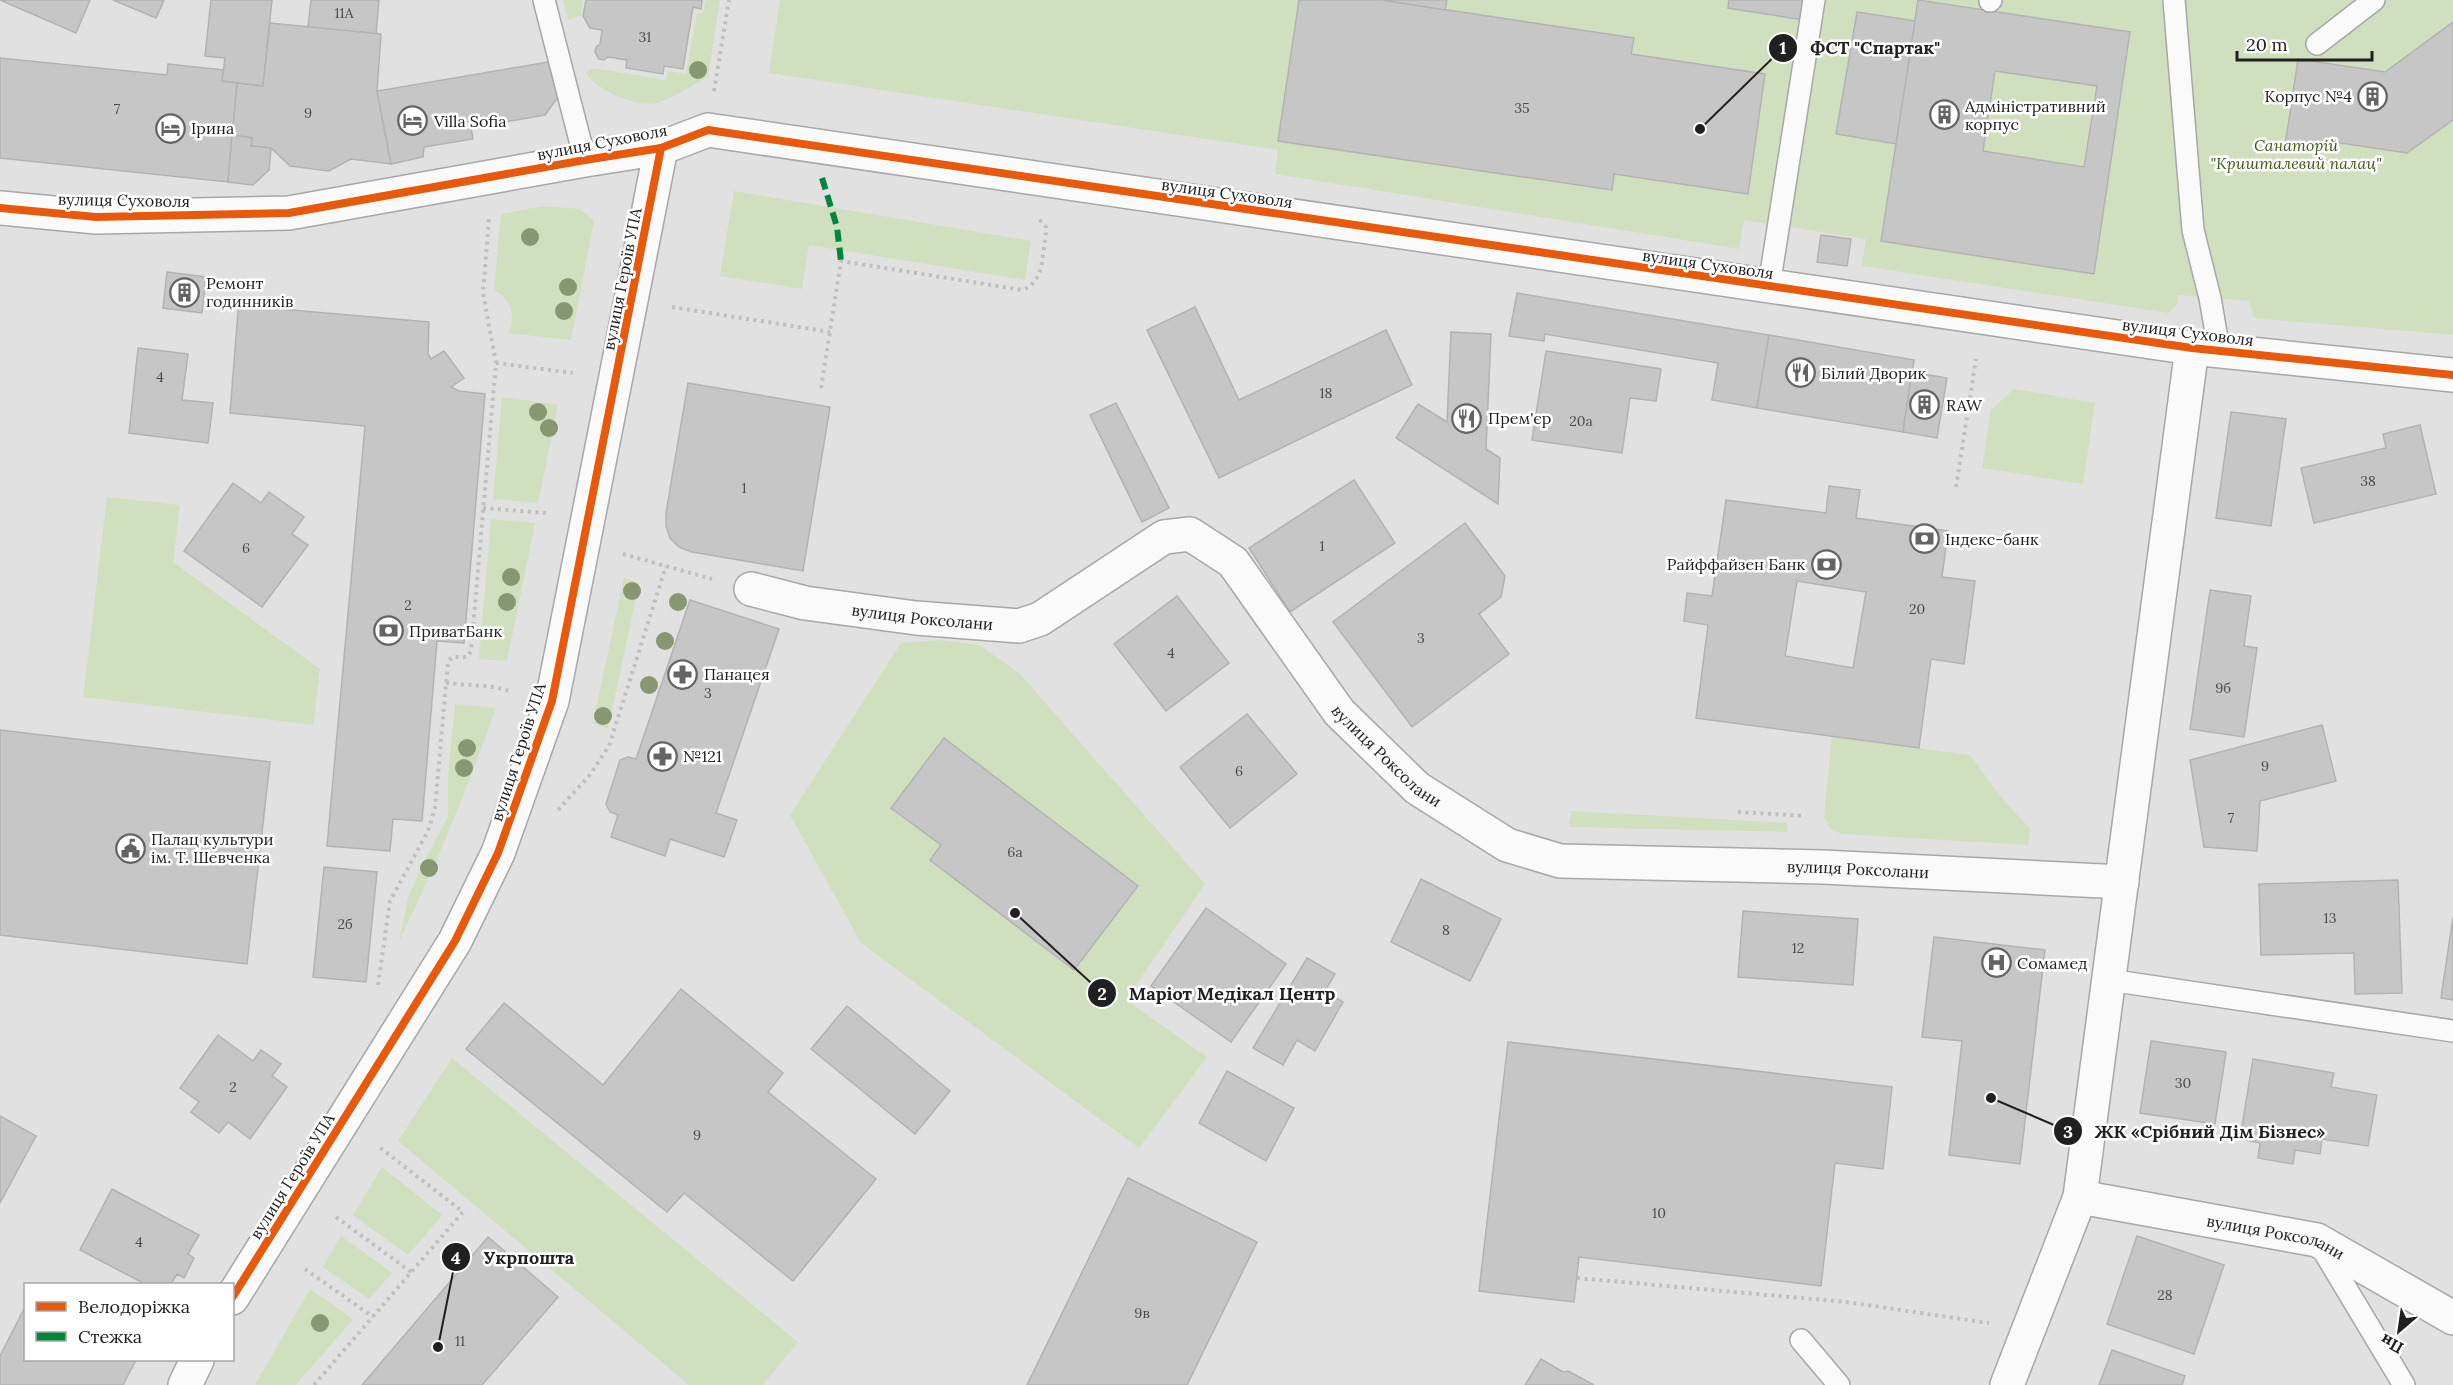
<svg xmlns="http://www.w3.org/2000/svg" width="2453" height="1385" viewBox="0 0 2453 1385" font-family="Lora,serif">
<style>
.green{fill:#d0e0bf}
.building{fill:#c6c6c7;stroke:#b3b2b3;stroke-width:1.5;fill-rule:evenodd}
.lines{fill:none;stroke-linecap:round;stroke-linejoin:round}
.service-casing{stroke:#a7a7a7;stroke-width:24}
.minor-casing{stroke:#a7a7a7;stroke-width:36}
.tertiary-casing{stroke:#a7a7a7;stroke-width:36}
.path{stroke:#bebfbf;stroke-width:4;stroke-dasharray:3 4.5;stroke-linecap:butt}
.service{stroke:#fafafa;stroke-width:21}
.minor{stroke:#fafafa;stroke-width:33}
.tertiary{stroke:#fafafa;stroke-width:33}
.quiet{stroke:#00873e;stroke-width:6;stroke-dasharray:12 6;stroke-linecap:butt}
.cycleway-casing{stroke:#fff;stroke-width:11}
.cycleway{stroke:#e8590c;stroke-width:8}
.tree{fill:#879772}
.labels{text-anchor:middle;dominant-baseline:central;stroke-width:5;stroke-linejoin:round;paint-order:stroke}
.number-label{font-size:14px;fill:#4a4a4a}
.poi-label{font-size:16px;fill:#202020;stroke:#fff;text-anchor:start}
.street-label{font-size:16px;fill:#202020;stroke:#fff}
.park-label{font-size:16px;font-style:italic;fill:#3e5a17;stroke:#fff}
.leader{fill:none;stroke:#202020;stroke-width:2}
.callout-dot{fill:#202020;stroke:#fff;stroke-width:2}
.mark-label{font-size:18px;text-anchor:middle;font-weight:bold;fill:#fff}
.callout-label{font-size:18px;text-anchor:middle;font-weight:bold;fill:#202020;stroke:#fff;stroke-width:5;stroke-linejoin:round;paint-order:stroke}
</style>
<rect width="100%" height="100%" fill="#e1e1e1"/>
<g class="green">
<path d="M563,0H583L581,15L568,20Z"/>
<path d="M705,0H720L708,77C692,85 674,98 657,103C638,108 595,90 586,73L593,68L666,80L668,71L686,74L697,13H703Z"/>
<path d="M780,0H2453V335L2254,318L2249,301L2179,295L2177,305L2168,313L1862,266L1866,239L1744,220L1739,249L1275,174L1278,150L769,73Z"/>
<path d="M734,191L1031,241L1025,280L809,245L802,289L720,276Z"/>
<path d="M543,206L580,209L594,221L571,340L508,333C517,317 510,297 494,290L501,214Z"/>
<path d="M2014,389L2095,403L2083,484L1982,468L1991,410Z"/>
<path d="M502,397L558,405L538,503L493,499Z"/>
<path d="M107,497L180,505L173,562L320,669L313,725L83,697Z"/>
<path d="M491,519L535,523L507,661L479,659Z"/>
<path d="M624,578L639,583L608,729L593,723Z"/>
<path d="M938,640L979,645L1019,673L1205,884L1126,1000L1207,1057L1139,1148L861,943L790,815L901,643Z"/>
<path d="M455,704L496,708C467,789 437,864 399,941L408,898L423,863L448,817V774Z"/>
<path d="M1832,737L1970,755L2001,797L2030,829L2028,845L1841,834L1831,829L1824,817Z"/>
<path d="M1571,811L1788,823L1787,832L1569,827Z"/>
<path d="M2254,1010L2411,1033V1037L2254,1014Z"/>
<path d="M452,1058L798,1342L763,1385H689L398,1141Z"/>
<path d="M382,1167L442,1215L408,1255L353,1215Z"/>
<path d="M341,1236L392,1273L369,1299L323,1267Z"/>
<path d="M310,1289L353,1319L296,1385H255Z"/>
</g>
<g class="building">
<path d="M0,0H90L76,33Z"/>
<path d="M113,0H164L156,18Z"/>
<path d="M211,0H272L263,86L222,81L225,58L205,56Z"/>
<path d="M311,0H379L376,35L308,27Z"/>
<path d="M586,0H702L701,9L693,7L683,69L664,66L663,74L626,68L627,60L608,57L604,60L599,59L595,52L596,47L600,44L602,30L590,28L583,16Z"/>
<path d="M1299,0H1382L1634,38L1631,54L1765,74L1748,194L1614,174L1612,190L1278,141Z"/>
<path d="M1382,0H1447L1445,10Z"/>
<path d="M1729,0H1806L1803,20L1728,8Z"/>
<path d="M1918,0L2130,32L2094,274L1881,241ZM1995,71L2097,86L2084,167L1983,151Z"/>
<path d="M1857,12L1915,21L1896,144L1836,134Z"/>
<path d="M2453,22V120L2407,153L2321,140L2320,152L2285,146L2298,59L2385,72Z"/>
<path d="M270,23L381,34L377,91L391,164L351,159L329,171L290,166L271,148L251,146L252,138L232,135L237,83L263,86Z"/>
<path d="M0,58L167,75L168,64L223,70L222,81L237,83L228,182L0,158Z"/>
<path d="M548,62L558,97L545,115L471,128L473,139L424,147L423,157L391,164L377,91Z"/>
<path d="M232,135L252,138L251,146L271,148L269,170L253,185L228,182Z"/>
<path d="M1821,235L1851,239L1847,266L1817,262Z"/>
<path d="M167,272L206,277L202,313L163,308Z"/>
<path d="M1517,293L1769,335L1757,408L1712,400L1718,363L1545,334L1544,341L1509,336Z"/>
<path d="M256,298L257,307L429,322L428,354L431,359L444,351L464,378L451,387L459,391L485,394L464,643L437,641L422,821L393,819L390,851L327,846L365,426L230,413L239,299Z"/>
<path d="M1195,307L1239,400L1386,330L1412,385L1219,478L1147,330Z"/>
<path d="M1451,332L1491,334L1486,449L1500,458L1498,504L1396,438L1418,404L1447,422Z"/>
<path d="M1769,335L1914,360L1903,432L1757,408Z"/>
<path d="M138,348L188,354L182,400L213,403L208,443L129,433Z"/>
<path d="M1546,351L1661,369L1656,401L1630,398L1622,453L1532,440Z"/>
<path d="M1912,372L1947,378L1937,438L1903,432Z"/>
<path d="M688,383L830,407L803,571L692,552L679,547L670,538L666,526V513Z"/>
<path d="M1116,403L1169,508L1142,522L1090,415Z"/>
<path d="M2231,412L2286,419L2271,526L2216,518Z"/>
<path d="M2420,425L2436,494L2314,523L2301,468L2386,448L2383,434Z"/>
<path d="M1354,480L1395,543L1290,612L1249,548Z"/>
<path d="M233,483L261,503L269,492L304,517L292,534L308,545L262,607L184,551Z"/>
<path d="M1829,486L1860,490L1856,518L1948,531L1942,577L1975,581L1964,664L1931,659L1919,748L1696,718L1708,625L1684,621L1687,593L1712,596L1726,500L1826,513ZM1797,581L1866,592L1853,668L1785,656Z"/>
<path d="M1465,523L1505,576L1501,597L1479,614L1509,654L1412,727L1333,622Z"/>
<path d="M2210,590L2251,596L2244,646L2257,648L2244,737L2190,729Z"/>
<path d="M1177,596L1229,663L1166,711L1114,644Z"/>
<path d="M690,600L779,629L716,813L737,820L724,857L670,839L665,856L611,837L618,815L610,812L606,804L620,760L628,757L636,759Z"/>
<path d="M1247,714L1297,774L1230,828L1180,767Z"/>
<path d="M2322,725L2336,781L2260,801L2257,851L2204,847L2190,760Z"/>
<path d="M0,730L270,762L247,964L0,935Z"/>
<path d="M944,738L1138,886L1074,970L930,860L941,845L891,808Z"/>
<path d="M324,867L377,872L366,982L313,977Z"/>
<path d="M1421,879L1501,919L1470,981L1391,942Z"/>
<path d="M2398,880L2402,993L2355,994L2354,953L2261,955L2259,884Z"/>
<path d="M1206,908L1286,964L1231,1042L1151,986Z"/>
<path d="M1743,911L1858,919L1853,985L1738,977Z"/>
<path d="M2453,917V1000L2441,998Z"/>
<path d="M1934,937L2045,950L2020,1164L1949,1155L1962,1041L1922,1037Z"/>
<path d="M1307,958L1335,974L1325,991L1343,1002L1315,1051L1297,1040L1283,1065L1253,1048Z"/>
<path d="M681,989L783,1073L768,1092L876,1179L793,1281L684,1193L667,1212L466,1049L504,1003L603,1085Z"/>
<path d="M847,1006L950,1091L915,1134L811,1049Z"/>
<path d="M218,1035L253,1061L261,1050L281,1064L272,1076L287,1087L250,1139L228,1122L219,1133L191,1112L199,1102L180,1088Z"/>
<path d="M2151,1041L2226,1052L2215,1124L2140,1113Z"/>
<path d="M1508,1042L1892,1087L1883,1169L1835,1163L1821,1286L1579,1257L1574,1302L1479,1291Z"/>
<path d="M2253,1059L2334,1073L2331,1087L2377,1095L2368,1146L2322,1139L2320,1154L2295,1150L2293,1164L2258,1158L2260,1143L2240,1139Z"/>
<path d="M1227,1071L1294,1108L1266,1161L1199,1123Z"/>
<path d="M0,1116L36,1136L0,1203Z"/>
<path d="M1128,1178L1257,1242L1187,1385H1027Z"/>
<path d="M112,1189L199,1235L188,1254L194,1258L184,1278L177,1274L171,1284H145L80,1250Z"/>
<path d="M2137,1236L2224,1265L2194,1354L2107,1324Z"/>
<path d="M488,1237L558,1297L482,1385H362Z"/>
<path d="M26,1305V1360H136L123,1385H0V1356Z"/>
<path d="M2112,1350L2185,1376L2182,1385H2099Z"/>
<path d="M1541,1359L1563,1372L1568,1371L1594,1385H1525Z"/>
</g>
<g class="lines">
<defs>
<g id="service">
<path d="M544,0L585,160"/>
<path d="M2174,0L2193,230L2210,298L2219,350"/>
<path d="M1990,1L1991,0"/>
<path d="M2317,44L2374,0"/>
<path d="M1769,286L1814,0"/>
<path d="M2109,980L2453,1031"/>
<path d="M2320,1245L2404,1385"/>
<path d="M1801,1340L1839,1385"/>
</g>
<g id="minor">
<path d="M0,208L96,217L289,213L585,160L661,148"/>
<path id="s1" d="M751,589L805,603L916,618L1019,626L1040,619L1164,537L1190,534L1233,562L1339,712L1417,788L1507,845L1560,861L1823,867L2122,882"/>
<path id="s2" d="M2080,1197L2317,1240L2453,1318"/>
<path d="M2007,1385L2080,1197L2192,348"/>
</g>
<g id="tertiary">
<path d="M232,1298L455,941L498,853L552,701L661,148L708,130L2192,348L2453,375"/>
<path d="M185,1385L197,1360"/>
</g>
</defs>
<use href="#service" class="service-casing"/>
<use href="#minor" class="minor-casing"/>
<use href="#tertiary" class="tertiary-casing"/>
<g class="path">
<path d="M714,91L729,0"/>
<path d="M672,307L830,332"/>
<path d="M496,363L573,373"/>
<path d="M821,388L841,261L1022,290C1045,282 1042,254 1046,233V227L1039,219"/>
<path d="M1956,487L1976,359"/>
<path d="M483,508L546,513"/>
<path d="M623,554L712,579"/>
<path d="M446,683L494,687L510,691"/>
<path d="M558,810L589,776L609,746L666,566"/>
<path d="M1738,812L1805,816"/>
<path d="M378,985L390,901L428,831L435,808L448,662L452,657H467L471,651L496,363L483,293L489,219"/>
<path d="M336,1217L411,1272"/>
<path d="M305,1269L373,1317"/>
<path d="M1577,1278L1846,1302L1989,1323"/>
<path d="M314,1385L463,1212L378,1146"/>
</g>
<use href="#service" class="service"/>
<use href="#minor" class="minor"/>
<use href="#tertiary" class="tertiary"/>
<path class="quiet" d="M822,178L837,227L841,261"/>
<defs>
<g id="cycleway">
<path d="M0,208L96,217L289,213L585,160L661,148L708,130L2192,348L2453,375"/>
<path d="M232,1298L455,941L498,853L552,701L661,148"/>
</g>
</defs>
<use href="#cycleway" class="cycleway-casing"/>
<use href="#cycleway" class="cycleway"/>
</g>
<g class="tree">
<circle cx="698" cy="70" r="9"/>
<circle cx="530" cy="237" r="9"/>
<circle cx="568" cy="287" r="9"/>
<circle cx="564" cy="311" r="9"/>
<circle cx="538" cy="412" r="9"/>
<circle cx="549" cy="428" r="9"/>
<circle cx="511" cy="577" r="9"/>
<circle cx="632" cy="591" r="9"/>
<circle cx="507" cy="602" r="9"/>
<circle cx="678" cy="602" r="9"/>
<circle cx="665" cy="641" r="9"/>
<circle cx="649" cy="685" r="9"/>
<circle cx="603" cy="716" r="9"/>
<circle cx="467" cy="748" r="9"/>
<circle cx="464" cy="768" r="9"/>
<circle cx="429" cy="868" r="9"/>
<circle cx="320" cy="1323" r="9"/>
</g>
<defs>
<symbol id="building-ring" viewBox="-11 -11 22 22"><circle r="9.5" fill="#fff" stroke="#646464" stroke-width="1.5"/><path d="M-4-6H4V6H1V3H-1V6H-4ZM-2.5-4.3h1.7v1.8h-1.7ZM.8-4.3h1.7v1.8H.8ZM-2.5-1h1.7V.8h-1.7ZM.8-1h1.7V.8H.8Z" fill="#646464"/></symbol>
<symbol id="hotel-ring" viewBox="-11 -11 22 22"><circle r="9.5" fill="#fff" stroke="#646464" stroke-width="1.5"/><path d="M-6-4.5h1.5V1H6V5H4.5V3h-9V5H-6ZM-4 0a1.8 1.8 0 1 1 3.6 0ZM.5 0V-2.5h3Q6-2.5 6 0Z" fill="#646464"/></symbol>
<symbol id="restaurant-ring" viewBox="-11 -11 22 22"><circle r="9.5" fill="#fff" stroke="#646464" stroke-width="1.5"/><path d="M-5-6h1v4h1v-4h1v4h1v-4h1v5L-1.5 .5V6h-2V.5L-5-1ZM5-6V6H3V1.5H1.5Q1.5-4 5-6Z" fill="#646464"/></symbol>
<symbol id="bank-ring" viewBox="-11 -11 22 22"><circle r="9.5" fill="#fff" stroke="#646464" stroke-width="1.5"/><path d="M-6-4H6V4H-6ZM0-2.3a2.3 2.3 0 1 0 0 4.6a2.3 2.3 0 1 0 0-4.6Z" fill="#646464"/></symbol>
<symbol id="pharmacy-ring" viewBox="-11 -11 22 22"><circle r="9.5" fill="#fff" stroke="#646464" stroke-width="1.5"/><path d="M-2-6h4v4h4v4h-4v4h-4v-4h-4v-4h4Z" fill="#646464"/></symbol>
<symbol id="civic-ring" viewBox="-11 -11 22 22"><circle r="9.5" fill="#fff" stroke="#646464" stroke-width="1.5"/><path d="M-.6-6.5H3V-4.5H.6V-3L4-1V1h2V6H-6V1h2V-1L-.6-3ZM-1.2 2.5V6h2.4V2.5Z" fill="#646464"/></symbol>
<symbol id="hospital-ring" viewBox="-11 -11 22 22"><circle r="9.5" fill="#fff" stroke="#646464" stroke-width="1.5"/><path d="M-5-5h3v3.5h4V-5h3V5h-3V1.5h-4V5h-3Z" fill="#646464"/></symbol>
</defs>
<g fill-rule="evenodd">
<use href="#building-ring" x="2356" y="80" width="33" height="33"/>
<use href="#building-ring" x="1928" y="98" width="33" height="33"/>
<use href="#hotel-ring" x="396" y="104" width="33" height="33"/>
<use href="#hotel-ring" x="154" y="112" width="33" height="33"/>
<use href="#building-ring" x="168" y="276" width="33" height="33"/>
<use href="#restaurant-ring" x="1784" y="356" width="33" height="33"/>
<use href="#building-ring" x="1908" y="388" width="33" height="33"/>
<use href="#restaurant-ring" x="1450" y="402" width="33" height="33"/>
<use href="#bank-ring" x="1908" y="522" width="33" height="33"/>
<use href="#bank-ring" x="1810" y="548" width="33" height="33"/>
<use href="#bank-ring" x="372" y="614" width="33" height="33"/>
<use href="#pharmacy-ring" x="666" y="658" width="33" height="33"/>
<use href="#pharmacy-ring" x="646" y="740" width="33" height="33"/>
<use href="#civic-ring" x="114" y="832" width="33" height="33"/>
<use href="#hospital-ring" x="1980" y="946" width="33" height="33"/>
</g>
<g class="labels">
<g class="number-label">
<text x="344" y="13">11А</text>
<text x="645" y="37">31</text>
<text x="1522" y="108">35</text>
<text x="117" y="109">7</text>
<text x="308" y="113">9</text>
<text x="160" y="377">4</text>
<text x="1326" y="393">18</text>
<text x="1581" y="421">20а</text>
<text x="2368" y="481">38</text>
<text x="744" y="488">1</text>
<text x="1322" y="546">1</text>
<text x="246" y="548">6</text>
<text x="408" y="605">2</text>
<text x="1917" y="609">20</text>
<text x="1421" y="638">3</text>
<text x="1171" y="653">4</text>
<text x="2223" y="688">9б</text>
<text x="708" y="693">3</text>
<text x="2265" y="766">9</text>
<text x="1239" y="771">6</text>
<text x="2231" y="818">7</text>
<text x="1015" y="852">6а</text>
<text x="2330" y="918">13</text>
<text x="345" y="924">2б</text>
<text x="1446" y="930">8</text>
<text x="1798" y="948">12</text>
<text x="2183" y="1083">30</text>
<text x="233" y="1087">2</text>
<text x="697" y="1135">9</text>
<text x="1659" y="1213">10</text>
<text x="139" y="1242">4</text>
<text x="2165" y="1295">28</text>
<text x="1142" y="1313">9в</text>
<text x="460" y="1341">11</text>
</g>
<g class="poi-label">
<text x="2352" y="96" text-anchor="end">Корпус №4</text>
<text x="1965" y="106">Адміністративний<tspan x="1965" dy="18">корпус</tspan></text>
<text x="434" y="121">Villa Sofia</text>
<text x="191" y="128">Ірина</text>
<text x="206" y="283">Ремонт<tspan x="206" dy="18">годинників</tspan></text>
<text x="1821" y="373">Білий Дворик</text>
<text x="1946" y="405">RAW</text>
<text x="1488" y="418">Прем'єр</text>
<text x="1945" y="539">Індекс-банк</text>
<text x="1805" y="564" text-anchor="end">Райффайзен Банк</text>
<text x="409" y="631">ПриватБанк</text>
<text x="704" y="674">Панацея</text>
<text x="683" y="756">№121</text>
<text x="151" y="839">Палац культури<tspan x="151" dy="18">ім. Т. Шевченка</tspan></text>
<text x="2017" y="963">Сомамед</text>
</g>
<g class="street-label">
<text transform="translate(602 142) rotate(-11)">вулиця Суховоля</text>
<text transform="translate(1227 193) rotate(8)">вулиця Суховоля</text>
<text transform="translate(124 200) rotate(1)">вулиця Суховоля</text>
<text transform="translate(1708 264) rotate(8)">вулиця Суховоля</text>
<text transform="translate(622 279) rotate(-79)">вулиця Героїв УПА</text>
<text transform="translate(2188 332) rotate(7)">вулиця Суховоля</text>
<text stroke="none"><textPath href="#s1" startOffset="174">вулиця Роксолани</textPath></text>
<text transform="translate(518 752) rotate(-72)">вулиця Героїв УПА</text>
<text stroke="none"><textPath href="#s1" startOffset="768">вулиця Роксолани</textPath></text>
<text stroke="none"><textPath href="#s1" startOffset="1272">вулиця Роксолани</textPath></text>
<text transform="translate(292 1176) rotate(-58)">вулиця Героїв УПА</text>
<text stroke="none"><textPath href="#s2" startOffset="200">вулиця Роксолани</textPath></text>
</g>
<g class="park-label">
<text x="2296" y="145">Санаторій<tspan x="2296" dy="18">"Кришталевий палац"</tspan></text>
</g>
</g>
<path class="leader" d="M1700 129L1783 48M1015 913L1102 993M1991 1098L2068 1131M438 1347L456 1257"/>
<g class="callout-dot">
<circle cx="1700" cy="129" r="6"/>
<circle cx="1015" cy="913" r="6"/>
<circle cx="1991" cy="1098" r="6"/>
<circle cx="438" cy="1347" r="6"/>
<circle cx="1783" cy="48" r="15"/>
<circle cx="1102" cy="993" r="15"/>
<circle cx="2068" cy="1131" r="15"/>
<circle cx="456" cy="1257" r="15"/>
</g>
<g class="mark-label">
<text x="1783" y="54">1</text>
<text x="1102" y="1000">2</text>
<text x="2068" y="1138">3</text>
<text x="456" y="1264">4</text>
</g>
<g class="callout-label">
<text x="1875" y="54">ФСТ "Спартак"</text>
<text x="1232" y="1000">Маріот Медікал Центр</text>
<text x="2210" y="1138">ЖК «Срібний Дім Бізнес»</text>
<text x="529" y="1264">Укрпошта</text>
</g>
<rect x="24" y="1283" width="210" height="78" fill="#ffffff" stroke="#a6a6a6" stroke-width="1.5"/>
<rect x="36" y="1302" width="30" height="9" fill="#e8590c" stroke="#a6a6a6" stroke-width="1.5"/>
<text x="78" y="1313" font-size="18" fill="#202020">Велодоріжка</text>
<rect x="36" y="1332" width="30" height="9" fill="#00873e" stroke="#a6a6a6" stroke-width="1.5"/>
<text x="78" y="1343" font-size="18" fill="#202020">Стежка</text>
<g transform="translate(2399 1331) rotate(209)" stroke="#ffffff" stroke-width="4.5" paint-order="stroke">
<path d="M0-4.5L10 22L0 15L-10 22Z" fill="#202020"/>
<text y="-9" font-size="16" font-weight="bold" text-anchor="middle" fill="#202020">Пн</text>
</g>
<path d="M2237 51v9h135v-9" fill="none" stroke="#202020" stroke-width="3"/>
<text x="2246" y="51" font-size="18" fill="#202020" stroke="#ffffff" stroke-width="4.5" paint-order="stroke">20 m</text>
</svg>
